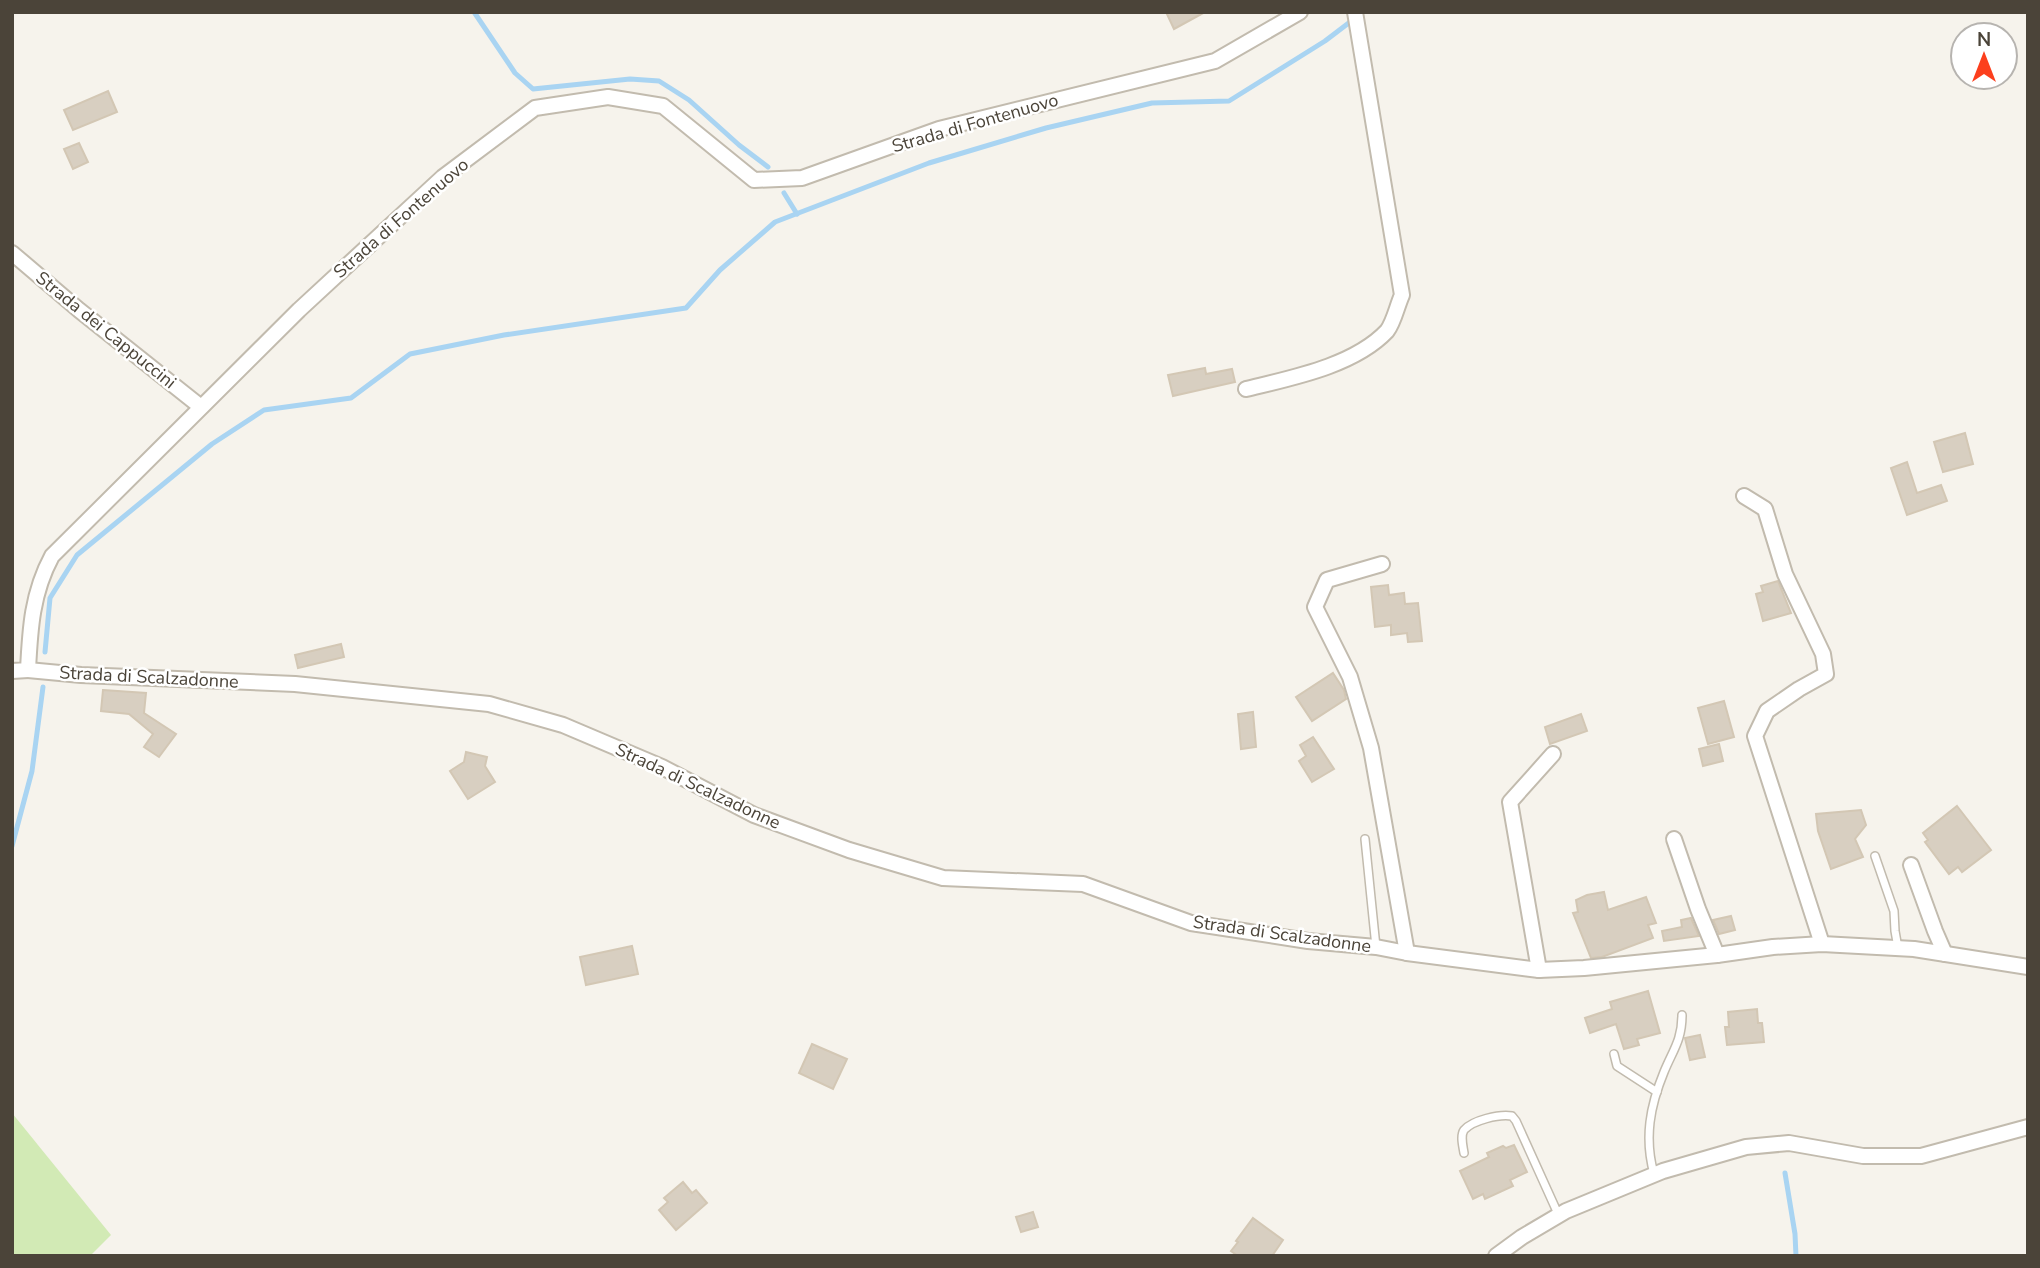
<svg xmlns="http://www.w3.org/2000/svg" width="2040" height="1268" viewBox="0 0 2040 1268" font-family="'Nunito Sans',sans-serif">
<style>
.green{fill:#d2eab5}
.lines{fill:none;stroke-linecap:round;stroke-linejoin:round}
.stream{stroke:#a9d4f2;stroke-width:5}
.building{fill:#d8cfc1;stroke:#d3c7b4;stroke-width:2}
.service-casing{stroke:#c2bbae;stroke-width:10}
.minor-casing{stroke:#c2bbae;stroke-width:18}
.service{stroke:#fff;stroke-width:7}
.minor{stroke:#fff;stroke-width:14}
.labels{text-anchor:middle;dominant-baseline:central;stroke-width:5;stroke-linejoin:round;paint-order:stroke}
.street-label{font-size:18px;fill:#4b4439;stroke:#fff}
</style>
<rect width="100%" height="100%" fill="#f6f3ec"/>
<path class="green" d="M12,1113L111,1235L90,1256H12Z"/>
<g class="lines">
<g class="stream">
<path d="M474,12L515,73L533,89L630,79L659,81L689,100L739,145L768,167"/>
<path d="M784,193L797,214"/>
<path d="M45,652L50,598L77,555L212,444L264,410L351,398L410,354L504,335L686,308L720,270L775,222L929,163L1046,128L1152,103L1229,101L1325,41L1350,22"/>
<path d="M12,846L32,771L43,687"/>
<path d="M1785,1173L1795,1234L1796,1256"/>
</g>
</g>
<g class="building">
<path d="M1166,12H1205L1174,29Z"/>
<path d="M108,91L117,112L73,130L64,110Z"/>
<path d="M79,143L88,162L73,169L64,149Z"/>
<path d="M1205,368L1206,374L1232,369L1235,382L1173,396L1168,375Z"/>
<path d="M1965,433L1973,464L1943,472L1934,442Z"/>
<path d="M1907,462L1917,493L1941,485L1947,501L1907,515L1891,468Z"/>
<path d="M1778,581L1791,613L1763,621L1756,594L1763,592L1761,586Z"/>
<path d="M1388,585L1389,595L1404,593L1405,604L1418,603L1422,641L1408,642L1407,633L1391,635V625L1375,627L1371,587Z"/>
<path d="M341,644L344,657L298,668L295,655Z"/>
<path d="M1333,673L1344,690L1346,699L1312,721L1296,697Z"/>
<path d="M103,690L146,693L144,713L176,734L159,757L144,747L153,734L129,714L101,711Z"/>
<path d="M1724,701L1734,737L1708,744L1698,708Z"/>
<path d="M1253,712L1256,747L1241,749L1238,714Z"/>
<path d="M1581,714L1587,731L1550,744L1545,727Z"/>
<path d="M1313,737L1334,769L1312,782L1299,761L1306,756L1300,745Z"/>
<path d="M1719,744L1723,761L1703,766L1699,749Z"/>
<path d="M466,752L487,757L485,766L495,782L468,799L450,771L464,762Z"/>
<path d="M1957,806L1991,850L1962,872L1958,867L1949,874L1925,842L1928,840L1923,833Z"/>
<path d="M1861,810L1866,825L1855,839L1863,857L1831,869L1818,831L1816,814Z"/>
<path d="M1604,892L1608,910L1646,897L1656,923L1648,925L1653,938L1602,957L1591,958L1573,913L1578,912L1576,900L1587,895Z"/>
<path d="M1731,916L1735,930L1719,934L1713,920Z"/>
<path d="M1691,918L1699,936L1664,941L1662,931L1682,927L1681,920Z"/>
<path d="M632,946L638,974L586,985L580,957Z"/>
<path d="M1648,991L1660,1033L1637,1039L1639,1045L1624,1049L1616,1024L1590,1033L1585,1018L1612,1009L1610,1002Z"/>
<path d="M1757,1009L1758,1023H1762L1764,1042L1727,1045L1725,1027H1729L1728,1012Z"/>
<path d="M1700,1035L1705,1057L1690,1060L1685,1038Z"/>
<path d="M812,1044L847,1059L833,1089L799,1073Z"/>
<path d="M1514,1145L1527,1172L1510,1180L1513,1186L1485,1199L1483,1194L1473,1199L1460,1171L1489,1157L1487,1153L1503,1146L1506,1148Z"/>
<path d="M683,1182L692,1193L696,1190L707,1203L676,1230L659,1210L668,1202L664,1198Z"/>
<path d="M1033,1212L1038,1227L1021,1232L1016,1217Z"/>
<path d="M1253,1218L1283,1240L1272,1256H1238L1231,1251L1238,1242L1236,1241Z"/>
</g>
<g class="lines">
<defs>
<g id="service">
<path d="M1365,839L1376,947"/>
<path d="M1875,856L1894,911L1895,931L1898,948"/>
<path d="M1614,1054L1617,1066L1657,1092"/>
<path d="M1464,1153C1463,1146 1460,1136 1464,1130C1473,1120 1499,1114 1512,1116L1516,1121L1559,1216"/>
<path d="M1654,1174C1644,1138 1650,1106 1664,1072C1673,1050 1682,1040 1682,1015"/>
</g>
<g id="minor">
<path d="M12,253L79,310L201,407"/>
<path d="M1246,389C1291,378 1354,366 1387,331C1394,322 1397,306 1402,295L1355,12"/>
<path d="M1744,496L1765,509L1785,574L1823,654L1826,674L1799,689L1767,711L1755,736L1822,944"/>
<path d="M1382,564L1327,580L1315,607L1350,677L1371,748L1407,953"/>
<path d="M28,670L81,675L295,684L489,704L563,725L662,767L754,815L849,850L943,878L1083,884L1191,923L1308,941L1376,947L1407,953L1539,970L1584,968L1717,955L1773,947L1822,944L1914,949L2028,967"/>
<path d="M12,671L28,670C30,629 32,593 52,556L299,310L443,177L535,108L608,97L663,106L754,180L802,178L939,129L1215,61L1300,12"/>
<path d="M1674,839L1698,909L1717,955"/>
<path d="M1911,865L1935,931L1945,954"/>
<path d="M1539,970L1510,802L1553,754"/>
<path d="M1496,1256L1522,1237L1566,1211L1663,1171L1746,1147L1789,1143L1863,1156H1921L2028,1127"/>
</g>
</defs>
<use href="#service" class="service-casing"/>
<use href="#minor" class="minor-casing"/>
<use href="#service" class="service"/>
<use href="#minor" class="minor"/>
</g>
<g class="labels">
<g class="street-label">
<text transform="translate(975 123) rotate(-16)">Strada di Fontenuovo</text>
<text transform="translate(401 218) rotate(-41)">Strada di Fontenuovo</text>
<text transform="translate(106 330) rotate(39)">Strada dei Cappuccini</text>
<text transform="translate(149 677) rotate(3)">Strada di Scalzadonne</text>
<text transform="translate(698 786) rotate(25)">Strada di Scalzadonne</text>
<text transform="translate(1282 934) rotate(8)">Strada di Scalzadonne</text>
</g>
</g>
<rect width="2040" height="1268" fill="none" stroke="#4b4439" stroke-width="28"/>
<g transform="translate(1984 56)"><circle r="33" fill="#ffffff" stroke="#b7b4b0" stroke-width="2"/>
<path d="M0-5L12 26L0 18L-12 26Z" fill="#fc3f1d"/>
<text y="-10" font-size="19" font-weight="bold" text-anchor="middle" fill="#4b4439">N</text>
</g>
</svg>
